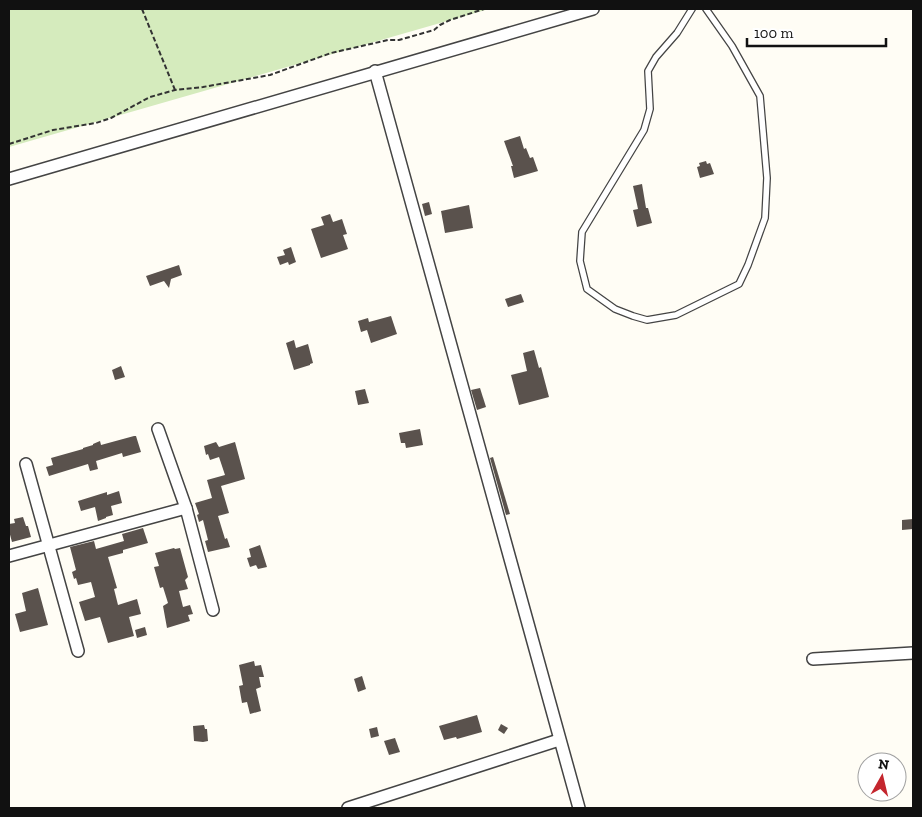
<svg xmlns="http://www.w3.org/2000/svg" width="922" height="817" viewBox="0 0 922 817" font-family="'Zilla Slab',serif">
<style>
.green{fill:#d5ebbd}
.building{fill:#5a524d}
.lines{fill:none;stroke-linecap:round;stroke-linejoin:round}
.service-casing{stroke:#444;stroke-width:8}
.minor-casing{stroke:#444;stroke-width:14}
.path{stroke:#333;stroke-width:2;stroke-dasharray:5 2.5;stroke-linecap:butt}
.service{stroke:#fff;stroke-width:5.5}
.minor{stroke:#fff;stroke-width:11}
</style>
<rect width="100%" height="100%" fill="#fffdf5"/>
<path class="green" d="M9,9H489L9,147Z"/>
<g class="building">
<path d="M520,136L524,149L526,148L530,158L533,157L538,171L514,178L511,166H513L504,141Z"/>
<path d="M706,161L707,164L710,163L714,174L700,178L697,167L700,166L699,163Z"/>
<path d="M642,184L646,208H648L652,223L637,227L633,210L638,209L633,186Z"/>
<path d="M429,202L432,214L425,216L422,204Z"/>
<path d="M469,205L473,228L445,233L441,211Z"/>
<path d="M330,214L333,222L342,219L347,234L343,235L348,249L321,258L311,229L324,225L321,217Z"/>
<path d="M291,247L296,262L289,265L288,262L280,265L277,257L285,255L283,250Z"/>
<path d="M179,265L182,275L171,279L169,288L164,281L150,286L146,276Z"/>
<path d="M521,294L524,302L508,307L505,299Z"/>
<path d="M391,316L397,334L371,343L367,330L361,332L358,321L368,318L369,322Z"/>
<path d="M294,340L296,348L308,344L313,363L310,364V365L294,370L286,343Z"/>
<path d="M534,350L539,368L541,367L549,397L519,405L511,375L527,371L523,353Z"/>
<path d="M121,366L125,377L115,380L112,370Z"/>
<path d="M480,388L486,407L477,410L471,390Z"/>
<path d="M365,389L369,403L358,405L355,391Z"/>
<path d="M420,429L423,445L406,448L405,443H401L399,433Z"/>
<path d="M134,436H136L141,452L123,457L122,453L96,461L98,469L90,471L88,464L49,476L46,467L53,465L51,458L83,449V448L93,445V444L100,441L101,445Z"/>
<path d="M216,442L219,447L235,442L245,479L221,486L229,513L218,516L225,539L227,538L230,547L208,552L205,541L208,540L203,520L199,522L197,515L199,514L195,503L212,498L207,480L225,475L219,457L210,460L208,454L206,455L204,446Z"/>
<path d="M493,457L510,514L506,515L490,458Z"/>
<path d="M119,491L122,503L111,506L113,515L106,517V518L98,521L95,507L81,511L78,501L107,492V495Z"/>
<path d="M23,517L26,526H28L31,537L12,542L9,531V524L15,523L14,519Z"/>
<path d="M913,519V529L902,530V520Z"/>
<path d="M143,528L148,543L123,550V553L108,557L117,588L114,589L118,605L137,599L141,614L129,617L134,636L108,643L100,617L85,621L79,602L95,597L91,582L78,585L76,578L74,579L72,572L76,570L70,547L94,541L96,549L124,541L122,534Z"/>
<path d="M260,545L267,567L258,569L256,565L250,567L247,558L251,557L249,549Z"/>
<path d="M174,548L175,549L180,548L188,577L185,580L188,589L179,591L183,607L190,605L193,614L188,615L190,621L167,628L163,606L168,603L163,587L160,588L154,567L159,566L155,553Z"/>
<path d="M38,588L48,625L20,632L15,614L26,611L22,593Z"/>
<path d="M145,627L147,635L137,638L135,630Z"/>
<path d="M254,661L255,666L261,665L264,677H259L261,687L256,689L261,711L250,714L247,702L242,703L239,686L243,685L239,665Z"/>
<path d="M362,676L366,689L358,692L354,679Z"/>
<path d="M477,715L482,732L457,739L456,737L444,740L439,726Z"/>
<path d="M501,724L508,728L504,734L498,730Z"/>
<path d="M204,725L205,729H207L208,741L203,742L194,741L193,726Z"/>
<path d="M377,727L379,736L371,738L369,729Z"/>
<path d="M395,738L400,752L389,755L384,741Z"/>
</g>
<g class="lines">
<defs>
<path id="service" d="M692,9L677,33L656,57L648,71L650,109L644,130L582,232L580,261L587,289L615,309L633,316L647,320L676,315L739,284L748,265L765,218L767,178L760,96L732,46L706,9"/>
<g id="minor">
<path d="M375,71L579,808"/>
<path d="M9,179L593,9"/>
<path d="M158,429L186,508L213,610"/>
<path d="M26,464L78,651"/>
<path d="M9,556L186,508"/>
<path d="M813,659L913,653"/>
<path d="M348,808L559,740"/>
</g>
</defs>
<use href="#service" class="service-casing"/>
<use href="#minor" class="minor-casing"/>
<g class="path">
<path d="M142,9L175,90"/>
<path d="M9,144L53,130L96,123L111,118L150,97L175,90L203,87L270,75L331,53L388,40H399L434,30L440,25L450,20L484,9"/>
</g>
<use href="#service" class="service"/>
<use href="#minor" class="minor"/>
</g>
<rect width="922" height="817" fill="none" stroke="#111111" stroke-width="20"/>
<g transform="translate(882 777) rotate(8)"><circle r="24" fill="#ffffff" stroke="#a0a0a0"/>
<path d="M0-4L9 19L0 12L-9 19Z" fill="#c4262e"/>
<text y="-8" font-size="14" font-weight="bold" text-anchor="middle" fill="#111111">N</text>
</g>
<path d="M747 38v8h139v-8" fill="none" stroke="#111111" stroke-width="2.5"/>
<text x="754" y="38" font-size="15" fill="#111111" stroke="#ffffff" stroke-width="4" paint-order="stroke">100 m</text>
</svg>
